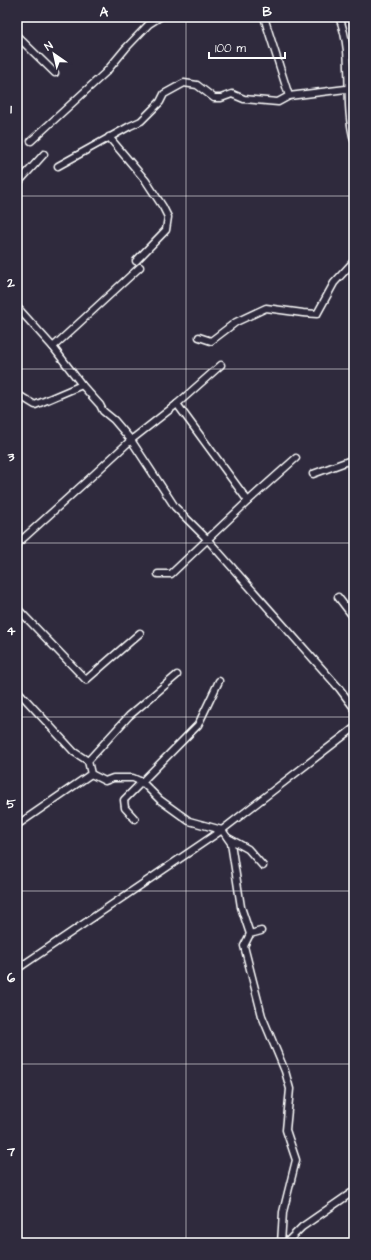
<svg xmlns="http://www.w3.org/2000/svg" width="371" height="1260" viewBox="0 0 371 1260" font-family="'Architects Daughter',sans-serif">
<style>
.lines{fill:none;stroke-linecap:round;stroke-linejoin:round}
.minor-casing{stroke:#fff;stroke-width:9}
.minor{stroke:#2f2a3d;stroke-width:6}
.grid{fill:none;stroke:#fff;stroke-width:1;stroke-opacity:0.55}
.neatline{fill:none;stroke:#fff;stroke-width:1.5}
.grid-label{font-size:13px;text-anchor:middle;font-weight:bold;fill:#fff}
</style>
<rect width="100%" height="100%" fill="#2f2a3d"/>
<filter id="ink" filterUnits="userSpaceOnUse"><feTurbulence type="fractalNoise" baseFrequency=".025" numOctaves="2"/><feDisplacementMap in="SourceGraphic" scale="8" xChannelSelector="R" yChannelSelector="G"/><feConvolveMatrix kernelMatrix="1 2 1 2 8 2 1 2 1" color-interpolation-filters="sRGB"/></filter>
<g filter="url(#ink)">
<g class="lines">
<defs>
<g id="minor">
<path d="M264,17L289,96"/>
<path d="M339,17C355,56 343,100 354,140"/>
<path d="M17,36L55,73"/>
<path d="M109,137L146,181L163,207L168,217L166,230L136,261"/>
<path d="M31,141L106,72L126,48L149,24L160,17"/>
<path d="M58,166L130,126L141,121L160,102L164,94L184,83L197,85L214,98H221L232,94L244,99L278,102L289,96L354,88"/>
<path d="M17,184L44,154"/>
<path d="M17,307L53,347L82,385L100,405L103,411L114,420L131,440L175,507L207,539L339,688L354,708"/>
<path d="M199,337L211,341L236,322L266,308L303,313L317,314L334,283L354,261"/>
<path d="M53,347L140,267"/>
<path d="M17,394L35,405L82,385"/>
<path d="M177,404L248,501"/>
<path d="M313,474L354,459"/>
<path d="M17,544L90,478L131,440L177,404L221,365"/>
<path d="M158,574H171L248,501L296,458"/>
<path d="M338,597L354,618"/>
<path d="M17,608L86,680L140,633"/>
<path d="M17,690L74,752L88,761L91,774L105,781L113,778H133L142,782L160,800L189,821L222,830L231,843L241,907L250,934"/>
<path d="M88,761L129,716L177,675"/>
<path d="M135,819L125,808L124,800L198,725L219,681"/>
<path d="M17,825L91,774"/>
<path d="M228,838L248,849L263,866"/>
<path d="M261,931L250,934L244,946L262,1016L285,1071L290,1089L286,1130L296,1160L283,1212L281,1243"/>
<path d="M17,969L222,830L354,728"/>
<path d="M286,1243L302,1227L354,1191"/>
</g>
</defs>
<use href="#minor" class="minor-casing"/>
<use href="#minor" class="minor"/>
</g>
</g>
<path class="grid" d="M186,17V1243M17,196H354M17,369H354M17,543H354M17,717H354M17,891H354M17,1064H354"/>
<rect width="371" height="1260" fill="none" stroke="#2f2a3d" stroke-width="44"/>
<g transform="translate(54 54) rotate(326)" stroke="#2f2a3d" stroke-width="3" paint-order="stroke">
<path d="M0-3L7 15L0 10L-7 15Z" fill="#ffffff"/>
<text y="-6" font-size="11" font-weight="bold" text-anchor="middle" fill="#ffffff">N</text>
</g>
<path d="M209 52v6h76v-6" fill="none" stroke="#ffffff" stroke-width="2"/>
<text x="215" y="52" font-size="12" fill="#ffffff" stroke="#2f2a3d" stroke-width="3" paint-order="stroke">100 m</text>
<rect x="22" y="22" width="327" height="1216" class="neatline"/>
<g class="grid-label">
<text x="104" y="16">A</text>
<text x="267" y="16">B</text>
<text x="11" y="113">1</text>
<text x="11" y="287">2</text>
<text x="11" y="461">3</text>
<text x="11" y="635">4</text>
<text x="11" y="808">5</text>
<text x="11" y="982">6</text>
<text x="11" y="1156">7</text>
</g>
</svg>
